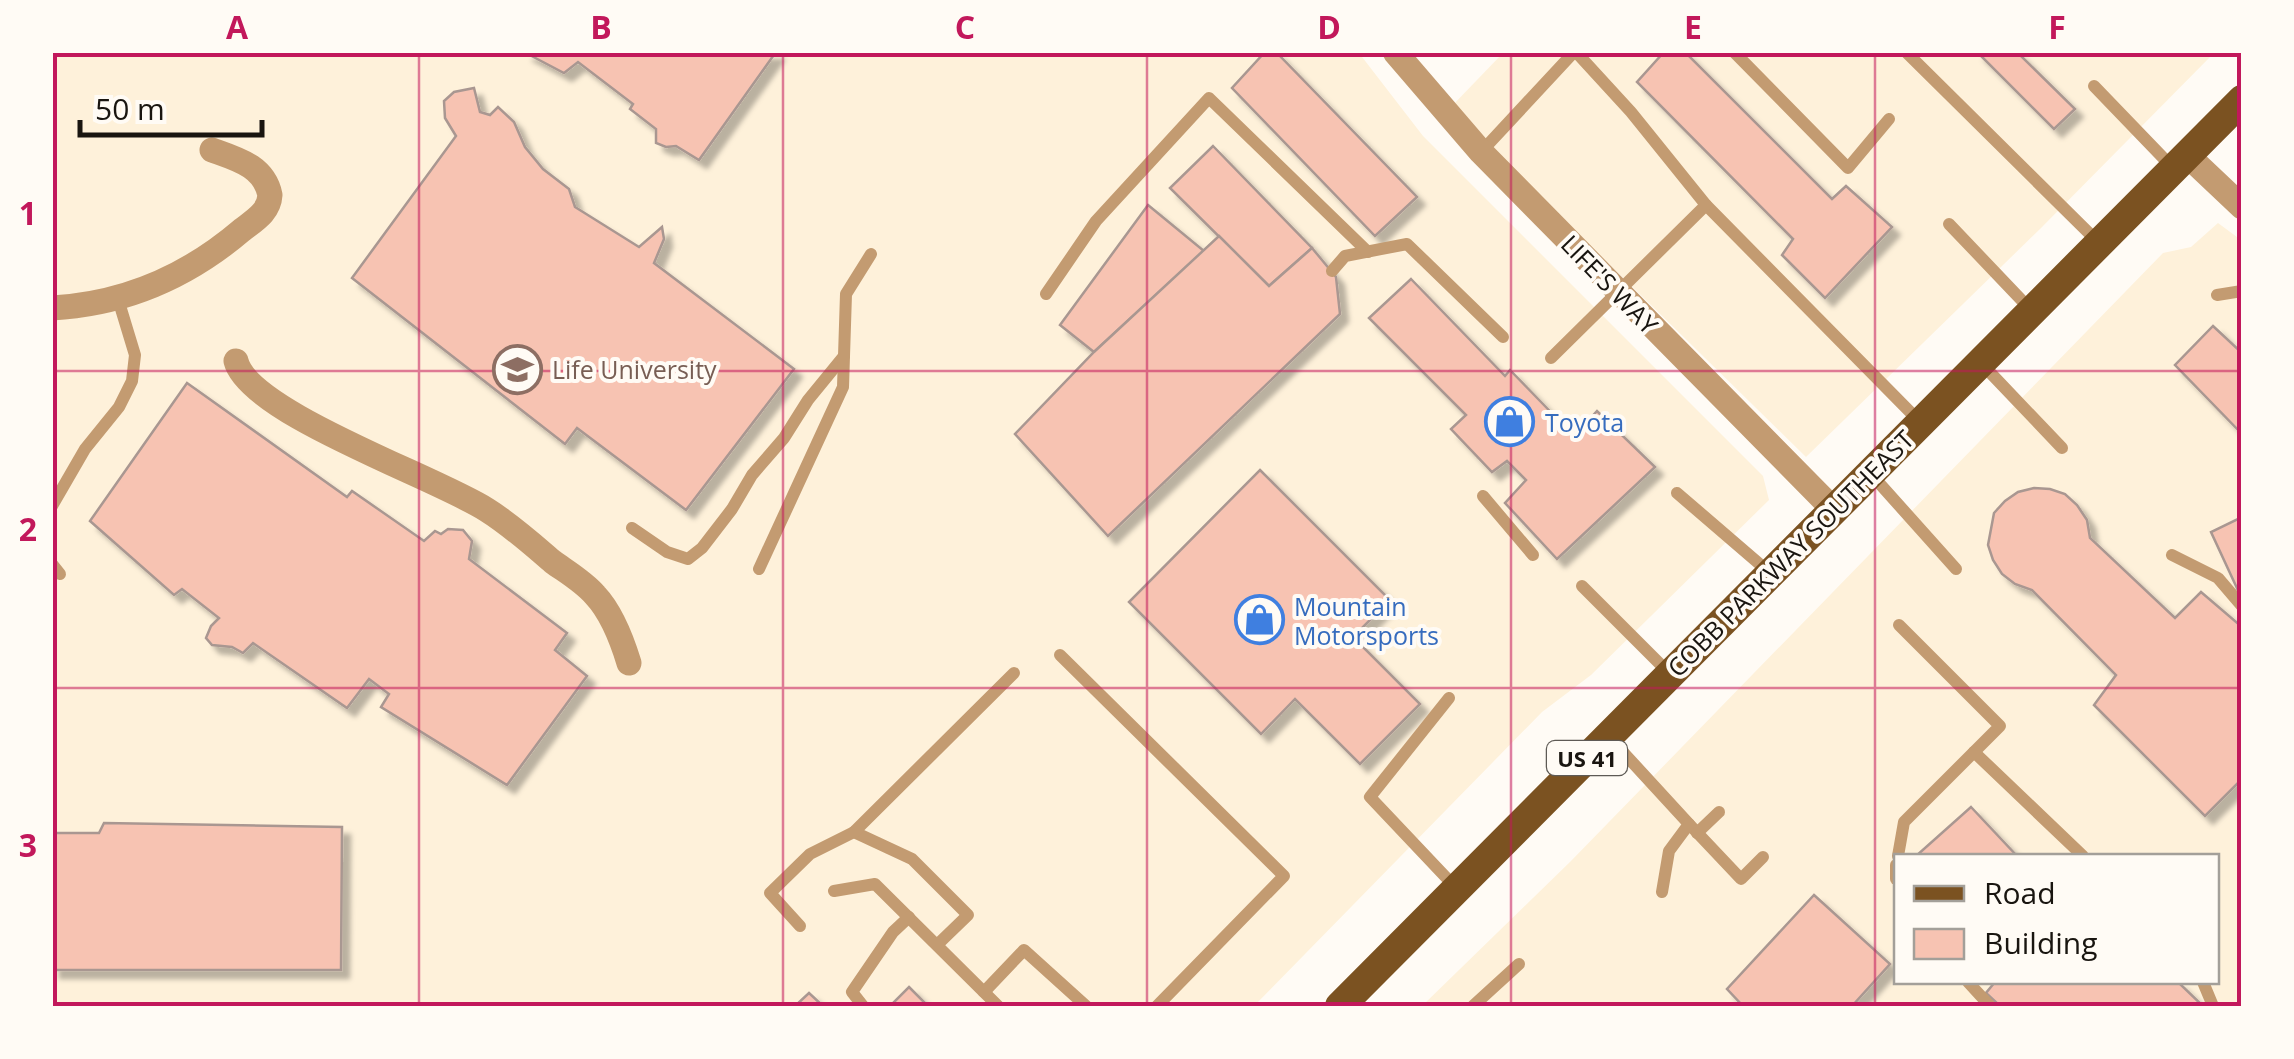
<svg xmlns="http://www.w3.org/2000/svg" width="2294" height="1059" viewBox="0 0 2294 1059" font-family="'Open Sans',sans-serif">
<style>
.built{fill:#fef1da;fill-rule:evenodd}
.building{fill:#f7c3b2;stroke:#a99791;stroke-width:2.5;filter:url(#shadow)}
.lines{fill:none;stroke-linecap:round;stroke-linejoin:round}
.lane{stroke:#c39b71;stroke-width:12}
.street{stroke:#c39b71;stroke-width:25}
.primary{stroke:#7b5221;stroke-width:30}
.grid{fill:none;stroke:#c2185b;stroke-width:2.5;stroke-opacity:0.55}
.labels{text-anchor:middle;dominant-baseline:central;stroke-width:8;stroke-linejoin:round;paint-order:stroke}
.shield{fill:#fffbf5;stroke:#5e5a55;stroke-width:2.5}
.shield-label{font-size:22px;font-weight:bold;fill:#191510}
.street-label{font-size:25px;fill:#191510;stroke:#fffbf5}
.education-label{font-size:25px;fill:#785e54;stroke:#fffbf5;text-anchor:start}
.shop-label{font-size:25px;fill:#366cbe;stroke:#fffbf5;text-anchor:start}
.neatline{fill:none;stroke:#c2185b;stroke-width:4}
.grid-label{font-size:32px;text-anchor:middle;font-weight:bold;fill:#c2185b}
</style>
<defs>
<filter id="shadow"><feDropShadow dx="8" dy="8" stdDeviation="2.5" flood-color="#0004"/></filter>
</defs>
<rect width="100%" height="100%" fill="#fffbf5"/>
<g class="built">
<path d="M52,53H1359L1423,136L1763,476L1769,500L1591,675L1542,712L1254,1006H53Z"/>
<path d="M1503,53H2214L2041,228L1806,457L1450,108Z"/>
<path d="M2218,223L2241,240V1006H1422L1571,861L2163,253L2191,247ZM1896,856H2216V982H1896Z"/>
</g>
<g class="building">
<path d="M524,52H776L699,160L676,146L666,147L656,143V129L630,109L633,104L578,62L564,73Z"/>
<path d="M1265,52H1276L1417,197L1375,236L1232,88Z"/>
<path d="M1664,52H1685L1832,199L1846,186L1892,227L1825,298L1782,255L1793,239L1637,82Z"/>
<path d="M1977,52H2017L2075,109L2054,129Z"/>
<path d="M474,88L480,112L490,115L498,107L514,122L525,147L543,169L569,189L575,207L639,247L662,227L664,239L654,263L794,369L686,510L577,428L565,444L352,278L456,136L445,118L444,101L454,92Z"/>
<path d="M1213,146L1312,248L1269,286L1170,188Z"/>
<path d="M1148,205L1204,251L1094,352L1060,325Z"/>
<path d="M1219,236L1269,286L1312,248L1336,277L1340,314L1108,536L1015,434L1094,352Z"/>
<path d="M1411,279L1505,376L1510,370L1574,436L1597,411L1655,467L1557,559L1505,503L1526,480L1507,461L1492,472L1451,429L1466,415L1369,318Z"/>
<path d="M2213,326L2242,353V434L2175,365Z"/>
<path d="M187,383L347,497L352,491L424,541L435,531L441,534L448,529L463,530L472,541L469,559L567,633L555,650L587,676L507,785L381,707L389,694L369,679L347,708L253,643L243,653L232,647L212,645L206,638L211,626L219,618L182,589L174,595L90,521Z"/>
<path d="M1260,470L1390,600L1353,637L1420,704L1360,764L1295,699L1261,734L1129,602Z"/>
<path d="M2034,488L2050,489L2065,494L2077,505L2087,520L2090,538L2175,618L2201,592L2242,627V779L2205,816L2094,705L2116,675L2032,590L2015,584L2002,574L1993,560L1988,545L1994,513L2005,501L2018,492Z"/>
<path d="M2242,517V599L2211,532Z"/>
<path d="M1971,807L2017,856H1916Z"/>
<path d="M104,823L342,827L341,970H52V833H99Z"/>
<path d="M1814,895L1890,964L1852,1006H1743L1727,989Z"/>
<path d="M1995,982H2178L2203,1006H2000L1986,993Z"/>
<path d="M909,987L928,1006H890Z"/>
<path d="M809,993L823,1006H795Z"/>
</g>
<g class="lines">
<g class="lane">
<path d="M1734,52L1848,168L1889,119"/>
<path d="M1906,52L2099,243"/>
<path d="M2094,86L2172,167"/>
<path d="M1481,152L1574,52"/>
<path d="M1706,205L1920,422"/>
<path d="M1949,224L2032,311"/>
<path d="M1332,271L1345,256L1407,244L1503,337"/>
<path d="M1046,294L1096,221L1209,98L1368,252"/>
<path d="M2217,295L2242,291"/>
<path d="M1551,358L1706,205L1631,112L1576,52"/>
<path d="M1982,364L2062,448"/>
<path d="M1871,474L1956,569"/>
<path d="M1677,493L1770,573"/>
<path d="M1483,496L1533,555"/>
<path d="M52,506L85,449L119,407L132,381L135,355L118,299"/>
<path d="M632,528L667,552L688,559L702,548L732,509L752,475L784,438L808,400L844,356"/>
<path d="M2172,555L2218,578L2242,606"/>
<path d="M52,564L60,574"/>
<path d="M759,569L843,387L846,294L871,254"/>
<path d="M1582,586L1670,674"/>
<path d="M1060,655L1284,876L1157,1006"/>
<path d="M1449,698L1370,797L1457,889"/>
<path d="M1610,738L1689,824L1669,851L1662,892"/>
<path d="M1974,752L2083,856"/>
<path d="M1689,824L1741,879L1763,857"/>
<path d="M854,832L912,859L968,915L938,944"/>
<path d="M1697,833L1719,812"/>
<path d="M1898,856L1904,822L2000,726L1899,625"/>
<path d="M1896,865V879"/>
<path d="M834,891L875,884L998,1006"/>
<path d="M800,926L770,893L810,854L854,832L1014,673"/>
<path d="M1968,982L1990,1006"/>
<path d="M2203,982L2213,1006"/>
<path d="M984,992L1024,950L1086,1006"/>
<path d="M863,1006L852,992L893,932L909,917"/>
<path d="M1473,1006L1519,964"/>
</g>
<g class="street">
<path d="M1395,52L1481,152L1833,509"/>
<path d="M2187,155L2242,207"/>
<path d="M52,308C125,304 187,277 242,230C255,220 269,212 270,195C264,166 237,159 212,150"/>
<path d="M236,361C249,413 438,478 487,510C511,525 532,544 553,562C567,572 584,582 595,595C612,613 622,640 629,663"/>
</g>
<path class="primary" d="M1340,1006L2242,100"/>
</g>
<path class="grid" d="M419,52V1006M783,52V1006M1147,52V1006M1511,52V1006M1875,52V1006M52,371H2242M52,688H2242"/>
<defs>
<symbol id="university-ring" viewBox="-11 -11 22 22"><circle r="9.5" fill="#fffbf5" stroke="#8d6e63" stroke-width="1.5"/><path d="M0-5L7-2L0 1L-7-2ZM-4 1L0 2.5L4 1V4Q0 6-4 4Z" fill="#8d6e63"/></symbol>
<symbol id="shop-ring" viewBox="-11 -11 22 22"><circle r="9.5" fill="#fffbf5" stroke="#3f7fe0" stroke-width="1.5"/><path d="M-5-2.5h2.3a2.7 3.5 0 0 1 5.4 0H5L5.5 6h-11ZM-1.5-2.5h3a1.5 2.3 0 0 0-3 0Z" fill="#3f7fe0"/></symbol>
</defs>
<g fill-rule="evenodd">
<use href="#university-ring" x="490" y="342" width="55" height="55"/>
<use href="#shop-ring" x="1482" y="394" width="55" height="55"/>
<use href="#shop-ring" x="1232" y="592" width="55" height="55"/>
</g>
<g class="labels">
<rect class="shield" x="1547" y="741" width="80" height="34" rx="8"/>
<g class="shield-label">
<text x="1587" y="758">US 41</text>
</g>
<g class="street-label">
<text transform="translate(1610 284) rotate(46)">LIFE'S WAY</text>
<text transform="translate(1790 553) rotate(-45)">COBB PARKWAY SOUTHEAST</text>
</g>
<g class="education-label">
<text x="552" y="369">Life University</text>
</g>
<g class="shop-label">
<text x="1545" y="422">Toyota</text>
<text x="1294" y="606">Mountain<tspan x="1294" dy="29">Motorsports</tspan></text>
</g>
</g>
<rect width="2294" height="1059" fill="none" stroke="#fffbf5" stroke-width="110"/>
<rect x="1894" y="854" width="325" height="130" fill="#fffbf5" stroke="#a39f99" stroke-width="2.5"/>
<rect x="1914" y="886" width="50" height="15" fill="#7b5221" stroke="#a39f99" stroke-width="2.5"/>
<text x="1984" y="904" font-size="30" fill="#191510">Road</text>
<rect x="1914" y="929" width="50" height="30" fill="#f7c3b2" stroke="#a39f99" stroke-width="2.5"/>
<text x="1984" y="954" font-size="30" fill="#191510">Building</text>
<path d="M80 120v15h182v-15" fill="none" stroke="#191510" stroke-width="5"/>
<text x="95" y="120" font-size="30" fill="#191510" stroke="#fffbf5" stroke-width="8" paint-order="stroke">50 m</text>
<rect x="55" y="55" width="2184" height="949" class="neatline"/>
<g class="grid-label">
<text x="237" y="39">A</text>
<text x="601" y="39">B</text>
<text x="965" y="39">C</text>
<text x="1329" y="39">D</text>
<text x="1693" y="39">E</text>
<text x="2057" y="39">F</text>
<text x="28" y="225">1</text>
<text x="28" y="541">2</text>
<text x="28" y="857">3</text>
</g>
</svg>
